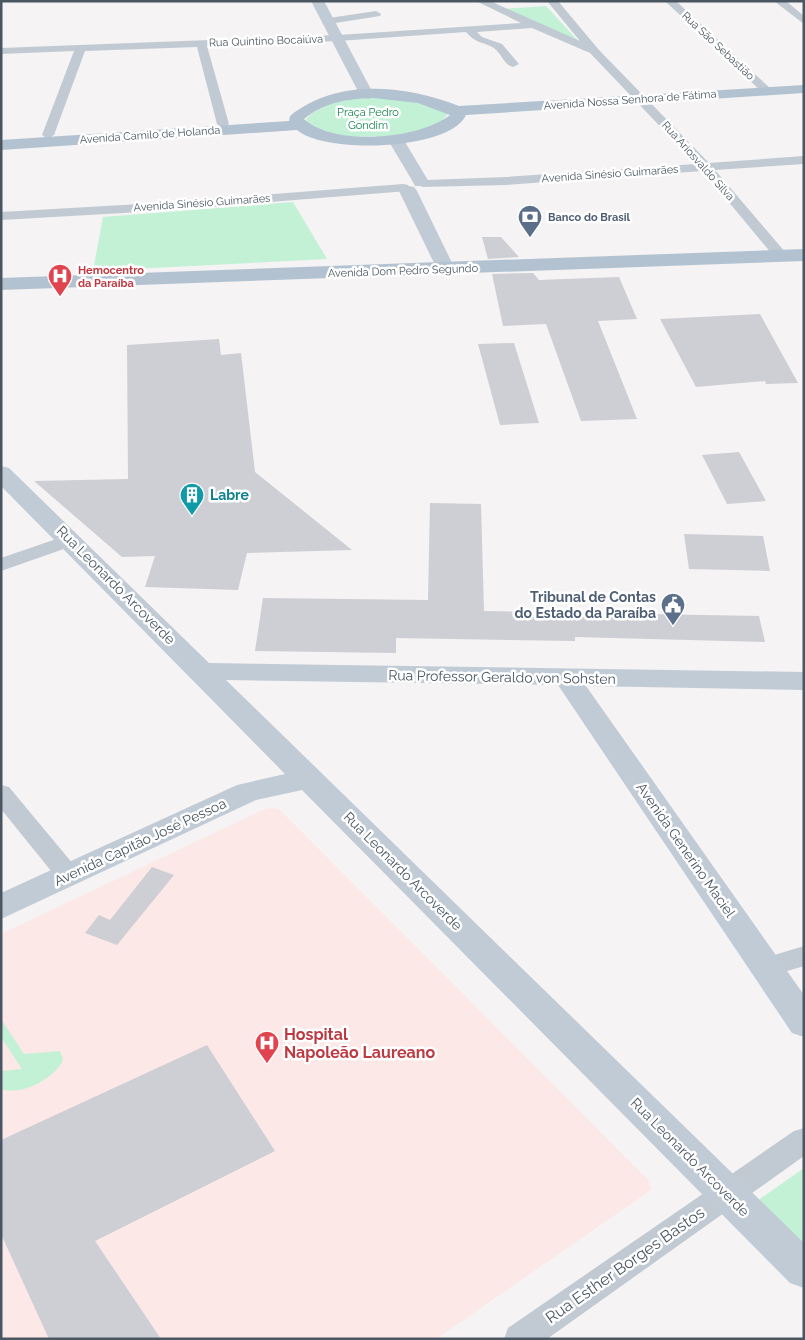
<svg xmlns="http://www.w3.org/2000/svg" width="805" height="1340" viewBox="0 0 805 1340" font-family="Raleway,sans-serif">
<style>
.medical{fill:#fce8e6}
.green{fill:#c3f1d5}
.building{fill:#cdcfd5}
.lines{fill:none;stroke-linecap:round;stroke-linejoin:round}
.street{fill:#c1cad2;fill-rule:evenodd}
.secondary{fill:#c1cbd6;fill-rule:evenodd}
.primary{fill:#b3c2d1;fill-rule:evenodd}
.labels{text-anchor:middle;dominant-baseline:central;stroke-width:5;stroke-linejoin:round;paint-order:stroke}
.far-street-label{font-size:11px;fill:#4a5661;stroke:#fff}
.far-park-label{font-size:11px;fill:#17864f;stroke:#fff}
.far-service-label{font-size:11px;font-weight:bold;fill:#4e5e75;stroke:#fff;text-anchor:start}
.far-health-label{font-size:11px;font-weight:bold;fill:#be3a42;stroke:#fff;text-anchor:start}
.culture-label{font-size:14px;font-weight:bold;fill:#0d838f;stroke:#fff;text-anchor:start}
.street-label{font-size:14px;fill:#4a5661;stroke:#fff}
.service-label{font-size:14px;font-weight:bold;fill:#4e5e75;stroke:#fff;text-anchor:end}
.near-health-label{font-size:16px;font-weight:bold;fill:#be3a42;stroke:#fff;text-anchor:start}
.near-street-label{font-size:16px;fill:#4a5661;stroke:#fff}
</style>
<rect width="100%" height="100%" fill="#f5f3f3"/>
<path class="medical" d="M273,808L279,809L648,1180L651,1190L436,1339H1V934L265,809Z"/>
<g class="green">
<path d="M546,6L581,44L502,9Z"/>
<path d="M384,97L413,98L448,114L437,126L397,136L338,137L309,126L306,119C326,99 358,98 384,97Z"/>
<path d="M293,202L327,259L93,271L103,217Z"/>
<path d="M1,1019L24,1054L60,1051L63,1060C54,1079 22,1096 1,1089V1071L22,1069L1,1037Z"/>
<path d="M804,1168V1246L757,1201Z"/>
</g>
<g class="building">
<path d="M482,237H501L519,257L488,259Z"/>
<path d="M533,273L539,280L619,277L637,319L598,321L637,419L581,421L546,324L503,326L492,274Z"/>
<path d="M760,314L798,383L766,384L765,381L696,387L660,319Z"/>
<path d="M219,339L221,355L241,353L255,472L352,550L247,553L238,590L145,587L155,556L122,557L34,481L128,479L127,345Z"/>
<path d="M514,343L539,423L500,425L478,344Z"/>
<path d="M739,452L766,501L727,504L702,455Z"/>
<path d="M430,503L481,504L484,611L759,616L765,642L575,637V641L396,638V653L255,651L263,598L428,600Z"/>
<path d="M684,534L763,536L770,571L689,569Z"/>
<path d="M152,867L174,875L117,945L85,933L99,915L110,920Z"/>
<path d="M207,1045L275,1151L95,1241L161,1339H49L1,1234V1140Z"/>
</g>
<g class="lines">
<g class="street">
<path d="M476,1H490L580,41L547,1H558L599,50L709,163L804,156V164L715,170L786,253L788,256L786,259H776L703,171L506,185L422,187L420,184L427,180L506,177L696,164L590,53L532,28L477,32L482,37L502,44L519,64L513,67C504,65 501,53 494,48C482,41 476,44 466,32L338,41L207,46L229,124L223,128L217,124L197,47L85,51L54,135L48,139L42,135L74,51L1,54V48L338,35L521,23Z"/>
<path d="M665,1H676L771,89V93H763Z"/>
<path d="M774,1H786L804,16V24Z"/>
<path d="M376,11L381,14L380,16L329,24L324,21L329,18Z"/>
<path d="M403,184L408,185L410,188L408,191L158,211L1,220V212L158,203Z"/>
<path d="M71,534L78,536L81,540L78,544L1,571V558Z"/>
<path d="M1,785L9,787L78,870L81,876L78,882L69,885L60,882L1,809Z"/>
<path d="M804,946V966L767,977L758,974L754,967L758,960Z"/>
<path d="M804,1128V1156L547,1339H504L508,1328L794,1131Z"/>
</g>
<g class="secondary">
<path d="M311,1H324L374,95L372,98L367,99L360,95Z"/>
<path d="M396,135L402,137L429,182L427,186H415L413,182L388,140Z"/>
<path d="M408,186L414,187L417,191L455,269L453,273H439L437,269L399,191L402,187Z"/>
<path d="M1,466L9,468L209,663L804,672V690L586,686L804,995V1037L792,1033L558,685L226,680L804,1243V1288L790,1283L302,790L256,800L1,919V893L237,785L285,774L1,486Z"/>
</g>
<g class="primary">
<path d="M804,85V93L466,115C450,151 324,154 297,130L1,150V140L289,121L290,116C337,78 405,85 459,106ZM373,98L418,103L450,115C420,139 334,147 304,119C325,102 347,99 373,98Z"/>
<path d="M804,249V261L1,290V278Z"/>
</g>
</g>
<defs>
<symbol id="bank-pin" viewBox="-11 -11 22 30"><path d="M0 17L-7.5 6A9.5 9.5 0 1 1 7.5 6Z" fill="#5c6f8a" stroke="#fff"/><path d="M-6-4H6V4H-6ZM0-2.3a2.3 2.3 0 1 0 0 4.6a2.3 2.3 0 1 0 0-4.6Z" fill="#fff"/></symbol>
<symbol id="hospital-pin" viewBox="-11 -11 22 30"><path d="M0 17L-7.5 6A9.5 9.5 0 1 1 7.5 6Z" fill="#e0444e" stroke="#fff"/><path d="M-5-5h3v3.5h4V-5h3V5h-3V1.5h-4V5h-3Z" fill="#fff"/></symbol>
<symbol id="building-pin" viewBox="-11 -11 22 30"><path d="M0 17L-7.5 6A9.5 9.5 0 1 1 7.5 6Z" fill="#0f9aa8" stroke="#fff"/><path d="M-4-6H4V6H1V3H-1V6H-4ZM-2.5-4.3h1.7v1.8h-1.7ZM.8-4.3h1.7v1.8H.8ZM-2.5-1h1.7V.8h-1.7ZM.8-1h1.7V.8H.8Z" fill="#fff"/></symbol>
<symbol id="civic-pin" viewBox="-11 -11 22 30"><path d="M0 17L-7.5 6A9.5 9.5 0 1 1 7.5 6Z" fill="#5c6f8a" stroke="#fff"/><path d="M-.6-6.5H3V-4.5H.6V-3L4-1V1h2V6H-6V1h2V-1L-.6-3ZM-1.2 2.5V6h2.4V2.5Z" fill="#fff"/></symbol>
</defs>
<g fill-rule="evenodd">
<use href="#bank-pin" x="516" y="203" width="28" height="38"/>
<use href="#hospital-pin" x="46" y="262" width="28" height="38"/>
<use href="#building-pin" x="178" y="481" width="28" height="38"/>
<use href="#civic-pin" x="659" y="591" width="28" height="38"/>
<use href="#hospital-pin" x="253" y="1029" width="28" height="38"/>
</g>
<g class="labels">
<g class="far-street-label">
<text transform="translate(266 41) rotate(-2)">Rua Quintino Bocaiúva</text>
<text transform="translate(718 46) rotate(43)">Rua São Sebastião</text>
<text transform="translate(630 100) rotate(-4)">Avenida Nossa Senhora de Fátima</text>
<text transform="translate(150 135) rotate(-4)">Avenida Camilo de Holanda</text>
<text transform="translate(698 161) rotate(48)">Rua Ariosvaldo Silva</text>
<text transform="translate(610 174) rotate(-4)">Avenida Sinésio Guimarães</text>
<text transform="translate(202 203) rotate(-4)">Avenida Sinésio Guimarães</text>
<text transform="translate(403 271) rotate(-2)">Avenida Dom Pedro Segundo</text>
</g>
<g class="far-park-label">
<text x="368" y="112">Praça Pedro<tspan x="368" dy="13">Gondim</tspan></text>
</g>
<g class="far-service-label">
<text x="548" y="217">Banco do Brasil</text>
</g>
<g class="far-health-label">
<text x="78" y="270">Hemocentro<tspan x="78" dy="13">da Paraíba</tspan></text>
</g>
<g class="culture-label">
<text x="210" y="495">Labre</text>
</g>
<g class="street-label">
<text transform="translate(116 585) rotate(45)">Rua Leonardo Arcoverde</text>
<text transform="translate(502 677) rotate(1)">Rua Professor Geraldo von Sohsten</text>
<text transform="translate(140 842) rotate(-25)">Avenida Capitão José Pessoa</text>
<text transform="translate(686 850) rotate(55)">Avenida Generino Maciel</text>
<text transform="translate(403 871) rotate(45)">Rua Leonardo Arcoverde</text>
<text transform="translate(690 1157) rotate(45)">Rua Leonardo Arcoverde</text>
</g>
<g class="service-label">
<text x="656" y="597">Tribunal de Contas<tspan x="656" dy="16">do Estado da Paraíba</tspan></text>
</g>
<g class="near-health-label">
<text x="284" y="1034">Hospital<tspan x="284" dy="18">Napoleão Laureano</tspan></text>
</g>
<g class="near-street-label">
<text transform="translate(625 1265) rotate(-35)">Rua Esther Borges Bastos</text>
</g>
</g>
<rect width="805" height="1340" fill="none" stroke="#4a5661" stroke-width="5"/>
</svg>
